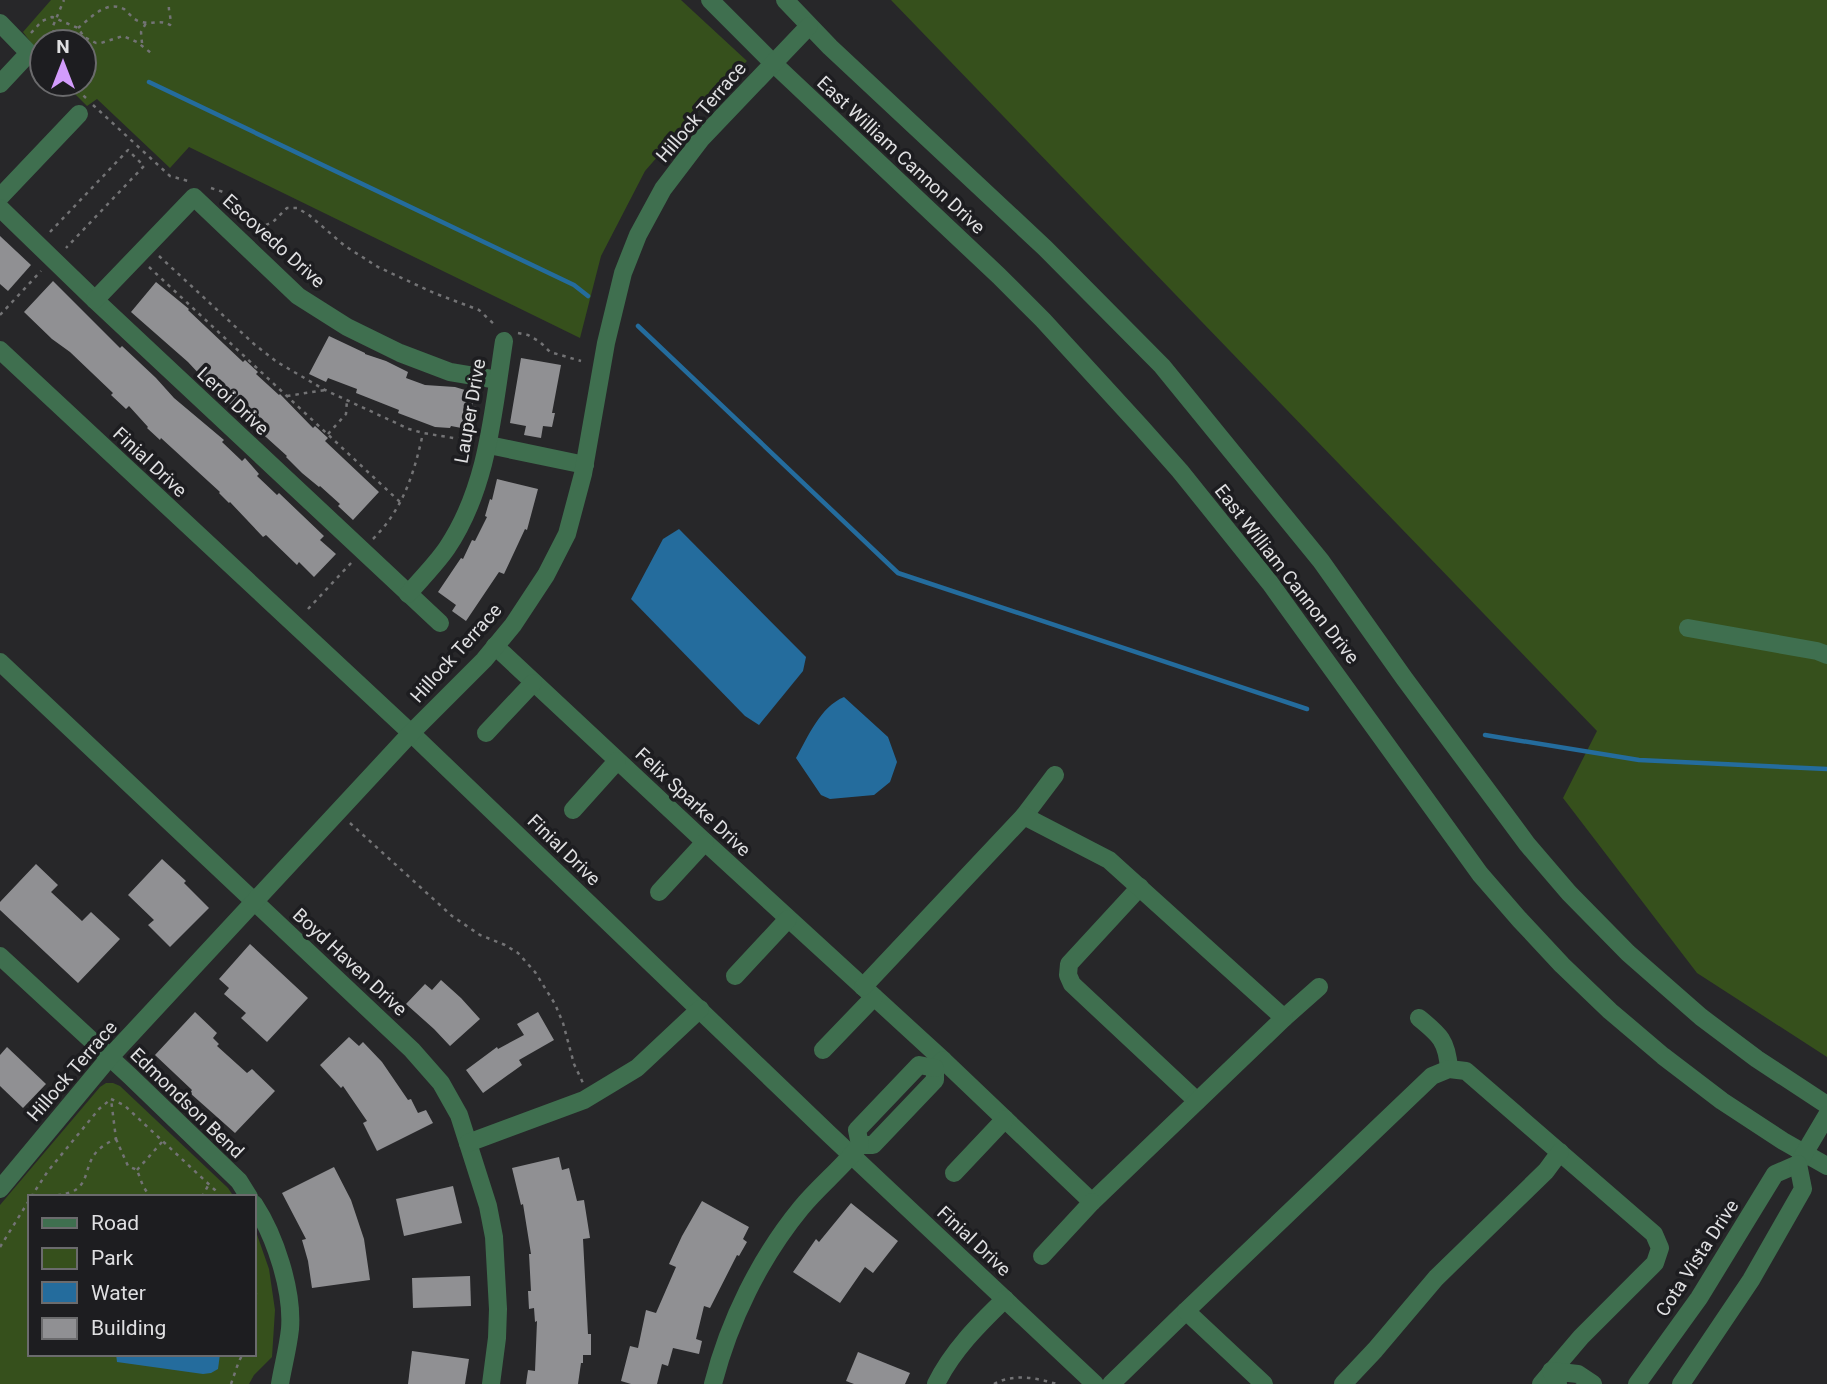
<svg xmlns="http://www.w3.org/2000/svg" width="1827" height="1384" viewBox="0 0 1827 1384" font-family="Roboto,sans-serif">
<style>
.green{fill:#36501c}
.water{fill:#246c9d}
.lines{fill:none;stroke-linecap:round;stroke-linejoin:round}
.stream{stroke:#246c9d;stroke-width:4.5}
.building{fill:#909093}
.path{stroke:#737375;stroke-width:2.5;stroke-dasharray:3.5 5;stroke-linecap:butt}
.minor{stroke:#3f6f4f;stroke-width:18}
.labels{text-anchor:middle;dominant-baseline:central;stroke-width:7;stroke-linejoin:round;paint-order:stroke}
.street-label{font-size:19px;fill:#dfdfe1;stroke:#1d1d20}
</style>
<rect width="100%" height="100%" fill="#272729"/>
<g class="green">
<path d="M51,0H681L747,61L679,132L645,171L601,256L580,338L189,147L170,168L97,99L87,106L65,84H84V42H42V57L23,32Z"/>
<path d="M891,0H1827V1057L1697,973L1563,798L1597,731Z"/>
<path d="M106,1083H113L120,1086L228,1188L234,1197H30V1354H254V1226L269,1269L275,1310L272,1357L254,1375L249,1384H0V1205L100,1087Z"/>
</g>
<g class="water">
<path d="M679,529L806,657L803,671L759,725L745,716L631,599L663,539Z"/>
<path d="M844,697L888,737L897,762L890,782L874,795L830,799L821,795L796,758C808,737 820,707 844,697Z"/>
<path d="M116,1354H220L218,1369L211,1373L203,1374L117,1362Z"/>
</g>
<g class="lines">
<g class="stream">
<path d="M149,82L574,285L588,296"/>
<path d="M638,326L898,573L1307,709"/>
<path d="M1485,735L1639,760L1827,769"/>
</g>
</g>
<g class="building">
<path d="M0,236L31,265L8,291L0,284Z"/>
<path d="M53,281L120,348L122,346L156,378L174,398L224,440L222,442L242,461L245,458L259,474L257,476L277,495L279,493L324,536L320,540L336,554L314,577L299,562L297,565L266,535L263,537L230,502L229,503L219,493L220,492L161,438L160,440L147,428L148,427L129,406L126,409L111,395L113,393L70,352L52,339L24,312Z"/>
<path d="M156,282L189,309L188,310L243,362L245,360L258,372L256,374L279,395L280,394L313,428L315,426L328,438L325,441L379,492L353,520L338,506L340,504L320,486L319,487L302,473L286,457L287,456L215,391L188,362L131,312Z"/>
<path d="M329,336L365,353V354L386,361L408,372L406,378L425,385L455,387L475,393L472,406L477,407L472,430L451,426L450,428L435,427L398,413L399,410L356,393L357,389L328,378L326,382L309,374Z"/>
<path d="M521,358L561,365L552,413H555L552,427L543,426L541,438L524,435L526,426L510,423Z"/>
<path d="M497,479L538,489L527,530L525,529L504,574L499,572L466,621L452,611L456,605L438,592L461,558L463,559L472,540L475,541L487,517L485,516L490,499L492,500Z"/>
<path d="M162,859L186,881L184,883L209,908L170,947L148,925L154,920L128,895Z"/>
<path d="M36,864L58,885L51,892L82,921L91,912L120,939L78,983L0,910V902Z"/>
<path d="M250,944L308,998L267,1042L241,1018L246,1013L224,994L229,988L219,979Z"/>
<path d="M441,980L461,998L480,1019L450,1046L434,1029L406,1004L425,984L432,990Z"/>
<path d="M195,1012L217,1033L213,1038L219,1044L217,1046L247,1073L252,1069L275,1091L235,1133L190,1093L192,1090L155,1055Z"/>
<path d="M538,1012L554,1040L519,1060L522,1065L483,1093L466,1070L497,1047L498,1049L524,1035L517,1024Z"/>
<path d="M349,1037L359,1046L363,1042L382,1062L408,1100L411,1099L418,1113L426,1110L433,1123L377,1151L363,1123L367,1121L343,1086L341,1088L320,1065Z"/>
<path d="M7,1047L46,1084L23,1108L0,1086V1055Z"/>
<path d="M559,1157L562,1170L569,1168L577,1201L584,1200L590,1238L583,1239L588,1334H591V1355H583V1363H581L578,1384H526L528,1370L535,1371L537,1321L535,1322L534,1308L529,1309L528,1291H531L529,1254H531L523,1204L521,1205L512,1168Z"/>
<path d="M334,1167L351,1200L364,1239L370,1280L312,1288L308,1261L302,1240L306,1239L282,1193Z"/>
<path d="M453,1186L462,1223L404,1236L396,1199Z"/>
<path d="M702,1201L749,1227L743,1239L747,1242L739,1256L737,1255L710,1308L704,1306L696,1339L702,1341L699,1354L673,1348L668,1366L662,1364L657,1384H631L621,1381L630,1346L638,1348L646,1310L656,1313L676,1267L669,1264L682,1236Z"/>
<path d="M851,1203L898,1241L873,1273L865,1267L840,1303L793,1272L816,1239L819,1242Z"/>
<path d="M470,1276L471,1306L413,1308L412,1278Z"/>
<path d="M412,1351L469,1359L465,1384H408Z"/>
<path d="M858,1352L910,1373L905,1384H854L846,1381Z"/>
</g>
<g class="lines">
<g class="path">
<path d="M78,28C92,17 106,0 124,9C130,14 134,21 142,22C153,25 159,19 170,25C172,18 168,12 169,4"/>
<path d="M31,33L42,21L52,17L78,28L84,37L96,43H101L123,36L137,42L151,53"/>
<path d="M55,42L53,26L64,0"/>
<path d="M142,43L141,32L146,23"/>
<path d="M71,84L86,98"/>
<path d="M93,105L170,176L188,181"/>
<path d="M211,188L223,192L258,224L266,225L273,222L287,208H297L309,215L345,246L378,267L434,293L479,310L496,326"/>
<path d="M50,232L128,150L144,166L66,248"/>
<path d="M159,256L254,344L277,362L325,390L409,429L423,433L472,441"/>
<path d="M149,267L400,502"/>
<path d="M0,315L41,271"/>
<path d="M518,333L528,335L540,342L550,352L581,361"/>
<path d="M287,396L325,390"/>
<path d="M328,434L346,414L347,400"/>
<path d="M373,539C403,509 414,474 423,433"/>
<path d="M308,609L352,562"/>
<path d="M350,823L452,916L480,935L505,945L518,953L535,972L555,1004L563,1023L574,1064L583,1083"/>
<path d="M111,1099L124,1105L215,1190L220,1197"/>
<path d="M116,1139L128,1166L137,1170L143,1186L150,1197"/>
<path d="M137,1170L162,1142"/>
<path d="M32,1195C45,1196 59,1197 71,1192C88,1186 85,1168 94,1155C99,1148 108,1142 116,1139L111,1099"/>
<path d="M31,1197L48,1171L99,1109L111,1099"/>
<path d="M202,1197L209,1184"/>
<path d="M0,1247L30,1199"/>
<path d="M254,1274L256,1295L254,1306"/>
<path d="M231,1384L239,1361L243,1354"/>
<path d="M994,1384C1014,1373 1036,1378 1057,1384"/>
</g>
<g class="minor">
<path d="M710,0L773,63L999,276L1043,320L1141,427L1180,471L1270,583L1480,874L1520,920L1562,965L1610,1011L1663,1056L1722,1101L1783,1141L1827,1166"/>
<path d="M785,0L830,47L1045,248L1162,366L1321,561L1404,678L1527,844L1569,893L1628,953L1701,1017L1757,1059L1827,1105"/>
<path d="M0,23L29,53L0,84"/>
<path d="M0,197L79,114"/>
<path d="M0,208L95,300L440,623"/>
<path d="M95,300L194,197L298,296L347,327L400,353L450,372L498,380"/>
<path d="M0,350L411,733L829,1134L1095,1384"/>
<path d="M489,445L585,465"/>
<path d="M408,594C421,579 436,564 447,548C488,487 493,412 504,341"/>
<path d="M1688,628L1817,651L1827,655"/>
<path d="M495,646L705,842L943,1060"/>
<path d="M0,662L412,1050L441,1083L459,1115L488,1206L494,1237L498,1309L497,1338L491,1384"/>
<path d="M486,733L533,683"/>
<path d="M573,810L617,761"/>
<path d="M1024,816L1055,775"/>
<path d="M1140,887L1069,964L1068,975L1072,984L1197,1101"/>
<path d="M659,892L705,842"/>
<path d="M0,956L130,1076L239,1181L249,1197"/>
<path d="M735,976L788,919"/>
<path d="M1284,1018L1319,987"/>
<path d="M1419,1018C1440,1035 1447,1041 1449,1069"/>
<path d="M823,1050L874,997"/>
<path d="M468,1143L584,1100L637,1068L700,1009"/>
<path d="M860,1145H873L935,1080V1068L943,1060L1092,1202L1284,1018L1109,860L1024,816L863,987"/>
<path d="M954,1173L1005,1119"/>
<path d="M0,1189L109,1058L411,733L484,660L513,625L546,575L567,534L583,474L606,343L623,273L638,235L663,189L701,139L809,26"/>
<path d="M254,1204C275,1236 293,1290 290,1329C288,1348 283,1366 280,1384"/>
<path d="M1042,1256L1092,1202"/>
<path d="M713,1384C729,1321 760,1258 801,1208C819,1186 842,1168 860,1145L857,1130L919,1065L935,1068"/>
<path d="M936,1384C952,1351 979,1324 1005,1299"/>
<path d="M1111,1384L1186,1311"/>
<path d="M1264,1384L1186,1311L1432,1076L1449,1069L1466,1071L1654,1234L1660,1248L1655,1263L1581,1337L1541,1384"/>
<path d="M1343,1384L1375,1350L1436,1278L1546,1171L1560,1152"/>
<path d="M1558,1384L1551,1371L1578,1374L1593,1384"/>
<path d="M1637,1384L1699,1298L1775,1174L1798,1164L1827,1115"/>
<path d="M1681,1384L1751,1280L1803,1189L1798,1164"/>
</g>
</g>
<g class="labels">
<g class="street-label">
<text transform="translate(701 112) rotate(-49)">Hillock Terrace</text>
<text transform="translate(901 155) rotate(43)">East William Cannon Drive</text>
<text transform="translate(274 241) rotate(42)">Escovedo Drive</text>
<text transform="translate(233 401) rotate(43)">Leroi Drive</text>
<text transform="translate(470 411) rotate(-80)">Lauper Drive</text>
<text transform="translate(150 462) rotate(43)">Finial Drive</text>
<text transform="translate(1287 574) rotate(52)">East William Cannon Drive</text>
<text transform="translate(456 653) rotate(-48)">Hillock Terrace</text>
<text transform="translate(693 802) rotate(43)">Felix Sparke Drive</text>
<text transform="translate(564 850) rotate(44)">Finial Drive</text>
<text transform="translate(350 962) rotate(43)">Boyd Haven Drive</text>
<text transform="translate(72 1071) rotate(-49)">Hillock Terrace</text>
<text transform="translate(187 1103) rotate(44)">Edmondson Bend</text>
<text transform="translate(974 1241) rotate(43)">Finial Drive</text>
<text transform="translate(1697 1258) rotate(-57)">Cota Vista Drive</text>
</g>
</g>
<rect x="28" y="1195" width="228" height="161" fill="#1d1d20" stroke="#6b6b6d" stroke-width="2"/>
<rect x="42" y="1218" width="35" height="10" fill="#3f6f4f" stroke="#6b6b6d" stroke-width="2"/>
<text x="91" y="1230" font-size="21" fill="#dfdfe1">Road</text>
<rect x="42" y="1248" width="35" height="21" fill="#36501c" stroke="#6b6b6d" stroke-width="2"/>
<text x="91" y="1265" font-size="21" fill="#dfdfe1">Park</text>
<rect x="42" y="1282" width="35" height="21" fill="#246c9d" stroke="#6b6b6d" stroke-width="2"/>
<text x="91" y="1300" font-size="21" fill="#dfdfe1">Water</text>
<rect x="42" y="1318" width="35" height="21" fill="#909093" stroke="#6b6b6d" stroke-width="2"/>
<text x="91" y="1335" font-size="21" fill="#dfdfe1">Building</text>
<g transform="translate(63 63)"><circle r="33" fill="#1d1d20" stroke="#6b6b6d" stroke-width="2"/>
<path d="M0-5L12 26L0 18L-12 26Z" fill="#d39cfc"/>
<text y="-10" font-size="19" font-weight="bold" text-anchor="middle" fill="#dfdfe1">N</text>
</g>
</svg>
